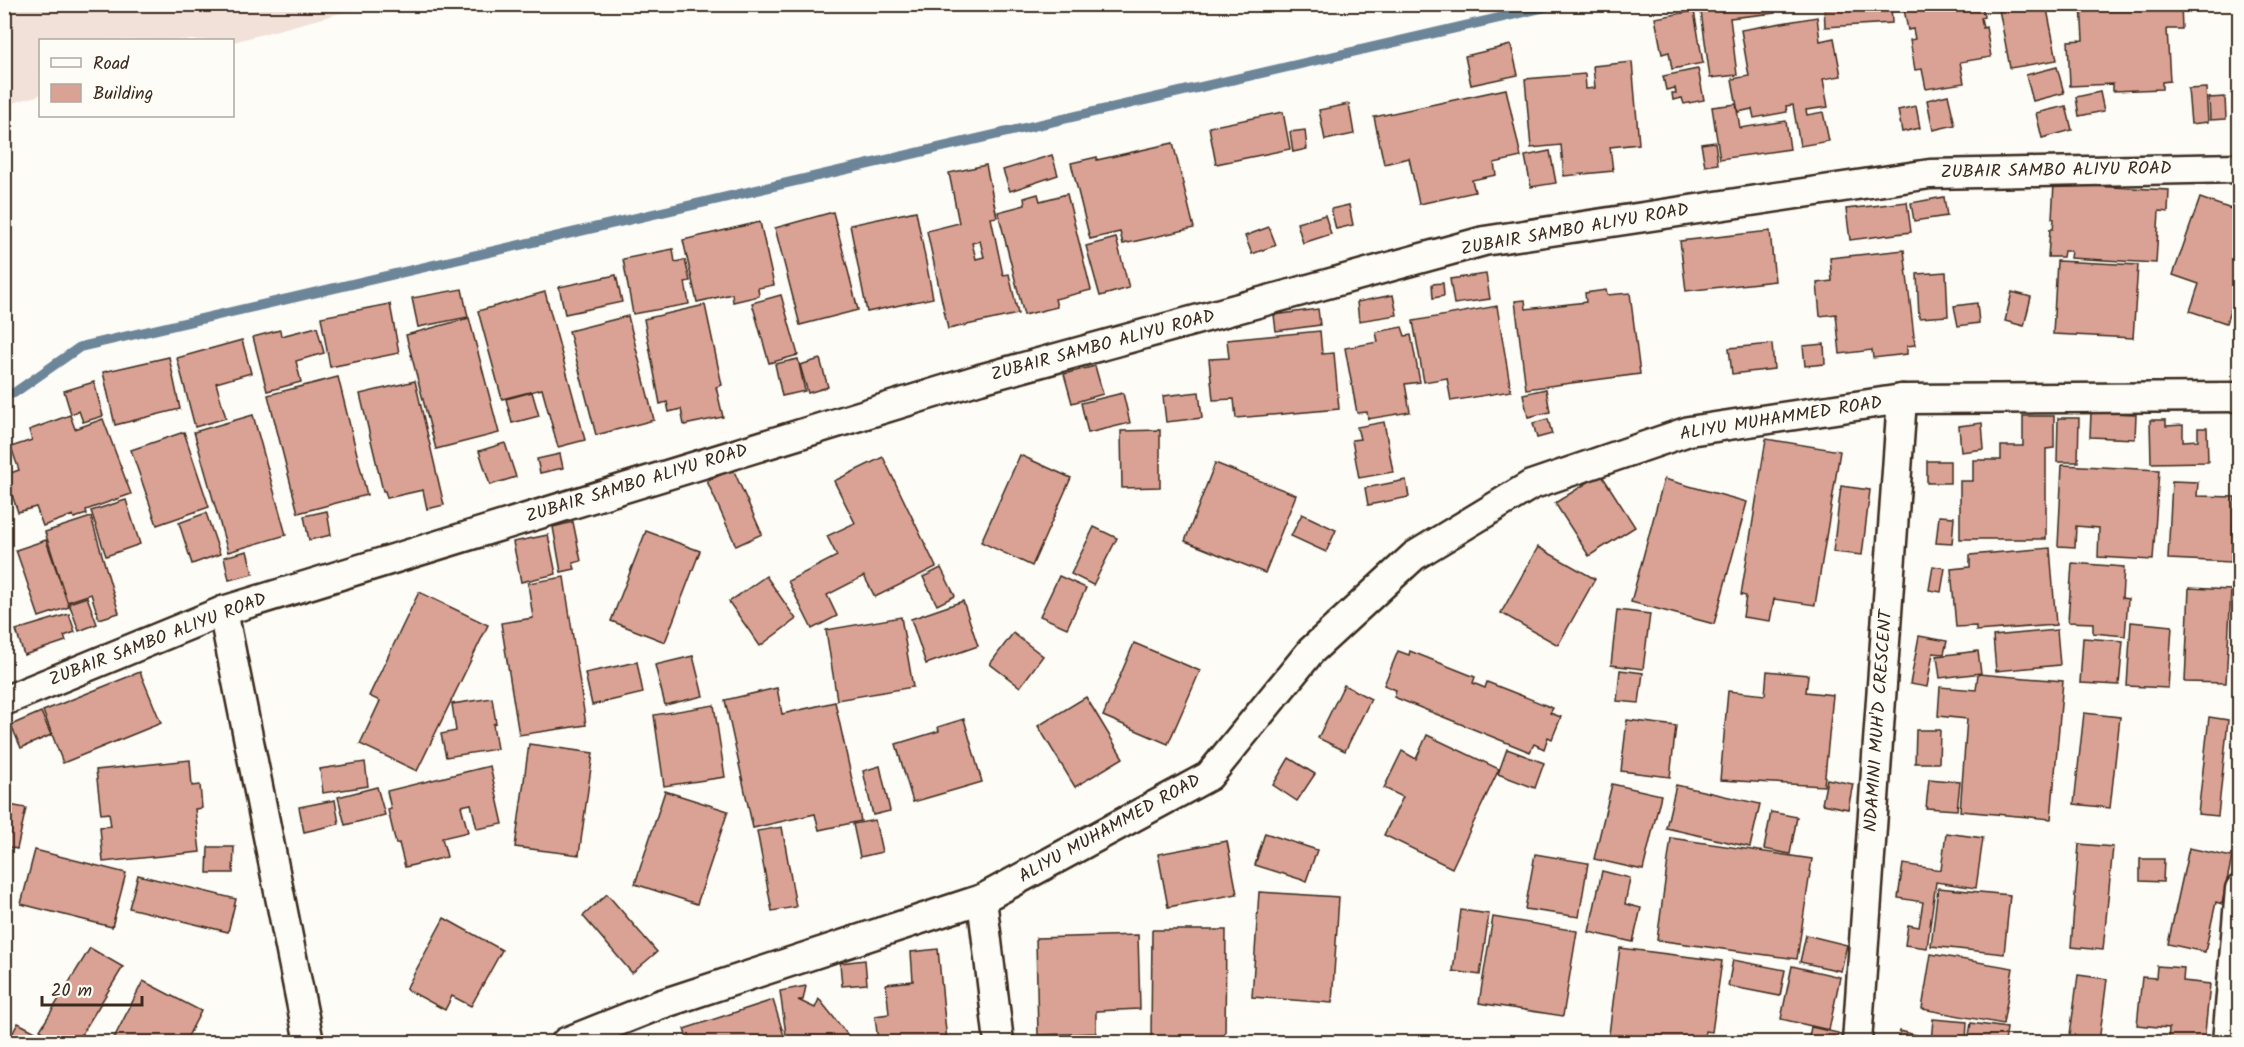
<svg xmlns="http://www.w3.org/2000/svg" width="2244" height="1047" viewBox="0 0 2244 1047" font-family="Kalam,sans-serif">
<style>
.built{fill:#f2e1d9}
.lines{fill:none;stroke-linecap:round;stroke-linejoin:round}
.stream{stroke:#6c8598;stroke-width:10}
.building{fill:#daa294;stroke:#3b2a1e;stroke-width:1.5;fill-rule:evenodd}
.street-casing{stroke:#3b2a1e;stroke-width:33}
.street{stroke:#fdfcf7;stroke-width:28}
.labels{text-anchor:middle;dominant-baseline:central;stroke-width:5;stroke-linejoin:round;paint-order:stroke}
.street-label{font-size:18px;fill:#3b2a1e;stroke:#fdfcf7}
</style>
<rect width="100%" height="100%" fill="#fdfcf7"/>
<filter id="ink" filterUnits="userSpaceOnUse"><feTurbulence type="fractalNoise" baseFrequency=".0167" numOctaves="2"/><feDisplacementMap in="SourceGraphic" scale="12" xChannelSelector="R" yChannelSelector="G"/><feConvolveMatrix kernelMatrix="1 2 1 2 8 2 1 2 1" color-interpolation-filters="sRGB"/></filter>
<g filter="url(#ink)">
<path class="built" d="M5,4H371V5L233,42L232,40H40V95L5,105Z"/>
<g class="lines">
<path class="stream" d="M4,395L14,393L80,347L1559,4"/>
</g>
<g class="building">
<path d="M1700,4H1774L1775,13L1730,18L1737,75L1710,78Z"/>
<path d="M1824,4H1891L1892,23L1825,27Z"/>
<path d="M1903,4H1982L1984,17L1981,18L1983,28L1986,27L1991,57L1960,62L1964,83L1926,89L1922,69L1915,70L1910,40L1915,39L1913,29L1908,30Z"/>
<path d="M1998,4H2046L2057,60L2010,68Z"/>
<path d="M2081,4H2181L2182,29H2167L2170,81L2162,82V89L2113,91V84L2070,86L2068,41L2083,40Z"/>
<path d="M1694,11L1703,63L1672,69L1669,52L1662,54L1655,18Z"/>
<path d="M1817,17L1820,41L1834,38L1841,76L1823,79L1828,107L1806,110L1807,115L1823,112L1829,141L1800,146L1793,105L1786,106L1787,112L1754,118L1752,109L1738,112L1732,79L1749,76L1741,30Z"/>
<path d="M1511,45L1518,75L1471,85L1465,56Z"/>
<path d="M1632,62L1639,144L1610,147L1613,171L1564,176L1561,145L1531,148L1525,79L1585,74L1586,89L1595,88L1593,66Z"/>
<path d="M2057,67L2064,93L2033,101L2026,75Z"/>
<path d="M1698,69L1704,100L1684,104L1682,98L1673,100L1672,93H1676L1675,88L1666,90L1663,76Z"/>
<path d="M2206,88L2208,122L2191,124L2188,89Z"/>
<path d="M1506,89L1521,157L1494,163L1496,175L1472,180L1475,192L1419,204L1409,158L1384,164L1374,117Z"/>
<path d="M2100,92L2104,111L2079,116L2076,97Z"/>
<path d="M1948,95L1955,125L1933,130L1927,100Z"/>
<path d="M2225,97L2226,119L2210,120L2209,98Z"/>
<path d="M1349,104L1354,134L1325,140L1319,110Z"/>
<path d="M1736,104L1740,128L1786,121L1790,149L1720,159L1712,107Z"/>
<path d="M1916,106L1920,128L1902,132L1898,110Z"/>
<path d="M2066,106L2072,130L2042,138L2036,113Z"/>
<path d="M1283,112L1290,149L1216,164L1209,127Z"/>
<path d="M1305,130L1307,149L1293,152L1290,132Z"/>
<path d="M1715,142L1718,164L1705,166L1701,144Z"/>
<path d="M1173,143L1194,228L1123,244L1120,232L1090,239L1071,163L1097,157V160Z"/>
<path d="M1550,151L1556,183L1531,187L1525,156Z"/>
<path d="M1052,155L1058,175L1010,191L1003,170Z"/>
<path d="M986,165L997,217L991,218L1003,275L1009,274L1018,314L948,329L927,231L959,223L949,173ZM980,241L984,257L976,259L972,243Z"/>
<path d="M2054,184L2169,190L2168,212L2159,211L2156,263L2070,258L2071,251H2064L2063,257H2048L2050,229H2053L2054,219L2052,218Z"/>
<path d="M1038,194L1040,201L1067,194L1091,290L1055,299L1057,307L1024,315L998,212L1025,205L1024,198Z"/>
<path d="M1944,197L1947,216L1914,221L1911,203Z"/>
<path d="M2200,198L2240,212V296L2236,294L2226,323L2190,311L2199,284L2173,275Z"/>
<path d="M1907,202L1911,232L1850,240L1846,209Z"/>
<path d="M1349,205L1353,225L1336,229L1331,209Z"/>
<path d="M916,211L933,298L867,312L850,225Z"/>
<path d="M833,212L858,310L800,325L775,228Z"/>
<path d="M1325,215L1331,234L1303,243L1297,223Z"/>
<path d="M760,222L774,285L758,288L759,296L733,302L732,294L697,302L683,240Z"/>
<path d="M1269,227L1276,245L1252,254L1245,236Z"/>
<path d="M1770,231L1775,281L1686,291L1680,241Z"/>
<path d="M1116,238L1129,288L1100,296L1086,246Z"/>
<path d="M673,249L675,262L685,260L690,281L685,282L689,304L633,314L623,259Z"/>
<path d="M1904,250L1915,345L1907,346V354L1873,358L1872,350L1840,354L1836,314L1820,316L1817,283L1832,281L1830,258Z"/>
<path d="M2057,261L2138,265L2133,338L2053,334Z"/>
<path d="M1946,272L1948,316L1919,318L1917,274Z"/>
<path d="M1486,274L1490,299L1454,304L1450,279Z"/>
<path d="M616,275L622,302L565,314L559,287Z"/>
<path d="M1443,283L1444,296L1433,298L1432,284Z"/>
<path d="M462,289L468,317L418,327L412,298Z"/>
<path d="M1606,290L1607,295L1630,293L1640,374L1526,389L1515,301L1525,300L1526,309L1586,302L1585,293Z"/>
<path d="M545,292L585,440L558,447L542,389L502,399L478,311Z"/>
<path d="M2012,292L2031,297L2024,326L2005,321Z"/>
<path d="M781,295L798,355L769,363L752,303Z"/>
<path d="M1393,295L1397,315L1359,321L1357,302Z"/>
<path d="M1977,303L1979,323L1958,326L1954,306Z"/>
<path d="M390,304L399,353L330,367L321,317Z"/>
<path d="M705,305L722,385L716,387L723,417L684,425L681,409L669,412L667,402L660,404L644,319Z"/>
<path d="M1497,306L1511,391L1451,401L1447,378L1424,382L1413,321Z"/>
<path d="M1318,309L1320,325L1276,331L1274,315Z"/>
<path d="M628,316L654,420L596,435L569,331Z"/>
<path d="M469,318L499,433L436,449L406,335Z"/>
<path d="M317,327L324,353L296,361L301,382L267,391L253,337L280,330L281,336Z"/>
<path d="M1402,327L1405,336L1411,335L1420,382L1405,384L1410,412L1368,419L1367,412L1357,413L1345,348L1378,342L1376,332Z"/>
<path d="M1320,331L1322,354L1334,353L1339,409L1236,418L1234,399L1213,400L1209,359L1229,358L1227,340Z"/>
<path d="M242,340L251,373L216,383L226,418L195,427L177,358Z"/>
<path d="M1772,344L1774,369L1732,374L1729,348Z"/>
<path d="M1824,344L1825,364L1805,366L1803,346Z"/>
<path d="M169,357L180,409L115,425L103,372Z"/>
<path d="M798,359L805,391L782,396L775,364Z"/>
<path d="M820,359L828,387L808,393L800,365Z"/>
<path d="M1095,366L1103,394L1072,403L1064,374Z"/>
<path d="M338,377L367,495L298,513L268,395Z"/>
<path d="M415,381L444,505L427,509L423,490L387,498L385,491H383L360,394Z"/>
<path d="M94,382L103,416L83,422L79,411L71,414L64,391Z"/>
<path d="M1546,389L1550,412L1528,417L1523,394Z"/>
<path d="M532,392L539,416L512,423L506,399Z"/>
<path d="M1199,392L1202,418L1166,422L1163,396Z"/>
<path d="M1123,393L1130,423L1088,433L1081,403Z"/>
<path d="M2091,412L2136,414L2135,439L2090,437Z"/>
<path d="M70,415L75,429L103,419L131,494L86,510L87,514L74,518L73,515L43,526L36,507L18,512L5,475L19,470L11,447L32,440L29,430Z"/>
<path d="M253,415L286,535L228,552L194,432Z"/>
<path d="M2023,416H2054V448L2046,449V539H1960V481H1973V460H2001V446H2023Z"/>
<path d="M2058,418H2079L2078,462H2057Z"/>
<path d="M1548,419L1552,434L1537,438L1533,423Z"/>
<path d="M2150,420H2166V426L2183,425V441L2198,440V428H2207L2208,462L2151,463Z"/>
<path d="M1384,422L1393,472L1359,478L1352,440L1360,439L1357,427Z"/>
<path d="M1982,423L1984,449L1961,452L1959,426Z"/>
<path d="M1160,430V487L1122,488L1121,431Z"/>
<path d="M184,432L209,507L157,525L131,450Z"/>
<path d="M1766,439L1840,451L1815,605L1774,599L1770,621L1743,617L1746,596L1741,595Z"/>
<path d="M505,443L516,477L490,485L479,451Z"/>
<path d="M560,454L563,468L540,473L537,459Z"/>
<path d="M1020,455L1071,478L1032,566L981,542Z"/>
<path d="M883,457L936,567L875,597L864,576L827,595L837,616L812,629L788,581L837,556L827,536L855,523L834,481Z"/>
<rect x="1927" y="461" width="23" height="22"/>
<path d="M1215,463L1296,495L1265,573L1185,541Z"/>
<path d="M2062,465L2159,470L2153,560L2098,557L2099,528L2076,526L2075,547L2058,546Z"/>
<path d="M733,469L762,534L736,546L707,481Z"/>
<path d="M1601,474L1635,527L1589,556L1555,503Z"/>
<path d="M1664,479L1747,502L1714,624L1631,602Z"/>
<path d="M1406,480L1409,497L1368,505L1365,488Z"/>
<path d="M2172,481L2198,482L2197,496L2235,497L2231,562L2168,559Z"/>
<path d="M1841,486L1870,490L1862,555L1833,552Z"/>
<path d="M126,500L140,544L106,556L91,511Z"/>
<path d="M327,511L331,535L309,540L304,516Z"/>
<path d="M206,513L220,554L192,564L179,523Z"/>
<path d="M1302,514L1336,530L1326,552L1291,536Z"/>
<path d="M1939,516L1954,517L1952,544L1936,543Z"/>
<path d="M91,517L119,613L99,619L91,594L67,602L45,532Z"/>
<path d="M573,522L581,561L573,563L575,569L561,572L553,527Z"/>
<path d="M1094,527L1117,538L1093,585L1071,574Z"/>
<path d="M646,531L700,551L665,642L611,621Z"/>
<path d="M548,535L556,574L521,582L513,542Z"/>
<path d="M46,540L69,607L39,617L16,550Z"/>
<path d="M1538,547L1595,579L1558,645L1501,613Z"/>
<path d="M2050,548L2056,625L1976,631V626L1956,627L1951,569L1970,567V555Z"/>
<path d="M247,551L253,574L229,580L224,557Z"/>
<path d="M2072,563L2124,567L2122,598L2128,599L2125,636L2093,633V623L2068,622Z"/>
<path d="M1933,566L1945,568L1941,592L1929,590Z"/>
<path d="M941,568L955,596L937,605L923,577Z"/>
<path d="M766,576L796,619L760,646L729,602Z"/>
<path d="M1059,576L1086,588L1067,628L1040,616Z"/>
<path d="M564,577L586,725L519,735L501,623L533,618L528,583Z"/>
<path d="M2189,588L2231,590L2226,683L2185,682Z"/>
<path d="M419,592L488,625L417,771L360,744L380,701L369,696Z"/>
<path d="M87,597L97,624L79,631L69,603Z"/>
<path d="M963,601L978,646L926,664L911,619Z"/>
<path d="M1617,610L1650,614L1643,669L1611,665Z"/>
<path d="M69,614L75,632L64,636L66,641L24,655L16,630Z"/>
<path d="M901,617L913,687L837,700L826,630Z"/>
<path d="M2131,622L2172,626L2168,688L2127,686Z"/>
<path d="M2057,630L2060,665L1996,671L1993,636Z"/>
<path d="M1013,633L1043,656L1020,687L990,664Z"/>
<path d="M1919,636L1947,641L1944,654L1933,653L1927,687L1910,684Z"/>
<path d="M2083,638L2123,641L2119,685L2080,683Z"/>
<path d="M1134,643L1200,671L1168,744L1103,716Z"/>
<path d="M1398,651L1409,655L1410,651L1475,677L1473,683L1485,688L1487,682L1553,708L1550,713L1561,717L1552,739L1548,737L1544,749L1534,744L1530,752L1394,697L1396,690L1384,685Z"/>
<path d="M1978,651L1981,673L1940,678L1937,656Z"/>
<path d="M693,656L703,696L665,705L655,665Z"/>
<path d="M637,662L643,693L592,705L585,673Z"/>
<path d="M1620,670L1643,673L1639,703L1617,701Z"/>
<path d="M1767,671L1808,675L1806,692L1833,695L1824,786L1720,780L1728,691L1765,695Z"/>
<path d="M140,672L161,723L63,763L43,711Z"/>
<path d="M1978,674L2063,681L2051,819L1960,811L1967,719L1938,716L1940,687L1976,690Z"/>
<path d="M1344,685L1371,699L1345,751L1318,738Z"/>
<path d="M777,688L782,714L835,702L861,821L819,830L815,814L753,828L725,700Z"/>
<path d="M1086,697L1123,758L1075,787L1038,726Z"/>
<path d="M492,698L496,723L493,724L497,749L446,757L441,734L456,731L452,704Z"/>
<path d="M714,705L725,777L664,786L654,715Z"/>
<path d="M41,712L51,735L21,748L11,725Z"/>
<path d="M2084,713L2120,717L2110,808L2074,804Z"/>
<path d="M2209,717L2228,720L2218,816L2198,814Z"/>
<path d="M964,719L982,782L913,802L896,744L939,731L938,727Z"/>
<path d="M1627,720L1676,726L1670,777L1621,771Z"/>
<path d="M1916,730H1940L1939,763H1915Z"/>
<path d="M1427,735L1499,769L1452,868L1384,835L1403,797L1384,788L1402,751L1416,759Z"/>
<path d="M529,744L593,753L579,855L515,847Z"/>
<path d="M1507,749L1544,763L1535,788L1498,774Z"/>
<path d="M1289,758L1315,774L1297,801L1273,785Z"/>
<path d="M190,760L192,786L200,785L202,808L195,809L200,852L103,862L100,827L111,826L109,813L101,814L96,770Z"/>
<path d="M365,762L368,786L323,793L320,769Z"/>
<path d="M490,766L503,824L477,829L471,804L461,806L468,832L442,838L447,857L405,867L399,843L396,844L388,810L391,809L387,791Z"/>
<path d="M880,766L890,811L873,815L863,771Z"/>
<path d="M1827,779L1853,784L1848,809L1822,804Z"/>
<path d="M1929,779L1960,782L1957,810L1926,808Z"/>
<path d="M1612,784L1661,795L1643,870L1594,859Z"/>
<path d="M1676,785L1760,804L1750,847L1666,828Z"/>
<path d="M377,787L385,815L345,825L338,797Z"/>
<path d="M665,791L728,811L697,904L635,884Z"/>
<path d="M335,800L339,824L304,832L299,807Z"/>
<path d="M4,804L26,808L17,849L4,846Z"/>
<path d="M1771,812L1797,817L1790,854L1764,849Z"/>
<path d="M875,820L882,852L860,857L853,824Z"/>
<path d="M782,827L796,907L772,911L757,831Z"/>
<path d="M1265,833L1317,850L1306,881L1255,865Z"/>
<path d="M1946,833L1983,838L1976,888L1936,882L1927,948L1905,945L1908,925L1919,927L1923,902L1898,898L1903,864L1941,870Z"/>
<path d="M1671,838L1812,859L1797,959L1657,940Z"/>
<path d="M1227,841L1237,894L1168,907L1158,854Z"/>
<path d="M2079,844L2113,847L2103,950L2071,947Z"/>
<path d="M208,847H234L233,873H207Z"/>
<path d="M2189,848L2232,857L2222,904L2216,902L2205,952L2168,944Z"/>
<path d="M35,850L126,873L112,927L21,904Z"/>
<path d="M1535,854L1588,863L1579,917L1525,909Z"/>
<path d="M2140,859H2164L2163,882L2140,881Z"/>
<path d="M1602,871L1630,878L1625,904L1641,908L1633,942L1589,932Z"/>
<path d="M138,875L236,899L228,932L129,908Z"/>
<path d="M1938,888L2010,895L2004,954L1931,946Z"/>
<path d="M1259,892L1339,897L1332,1003L1252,997Z"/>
<path d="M607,894L657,952L632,973L583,916Z"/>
<path d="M1461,910L1489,914L1480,975L1453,971Z"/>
<path d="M1493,917L1577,931L1563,1016L1479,1003Z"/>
<path d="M444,918L502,950L471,1006L452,996L445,1010L406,989Z"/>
<path d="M1152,930H1226L1225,1040L1151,1042Z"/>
<path d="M1138,935L1140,1009L1096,1011V1033L1038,1035L1036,938Z"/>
<path d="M1806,935L1847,945L1841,971L1800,962Z"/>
<path d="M90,948L123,967L77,1042H60L40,1030Z"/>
<path d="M1620,948L1722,961L1712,1032L1705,1031L1704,1042H1608Z"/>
<path d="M938,949L947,1042H878L875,1016L889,1014L886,984L913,981L911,952Z"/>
<path d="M1931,954L2013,968L2003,1024L1922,1009Z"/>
<path d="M865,960L867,984L842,986L840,963Z"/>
<path d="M1733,960L1785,970L1780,996L1728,986Z"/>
<path d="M1792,966L1840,977L1829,1030L1781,1019Z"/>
<path d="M2157,966L2184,968L2183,981L2210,984L2204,1042H2168L2169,1028L2137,1025L2142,977L2156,978Z"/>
<path d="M2078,975L2107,979L2099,1042H2069Z"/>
<path d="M143,981L201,1011L185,1042H112Z"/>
<path d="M806,986L803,1000H798L815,1008L819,999L847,1034L848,1042H787L780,991Z"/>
<path d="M773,1000L785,1039L774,1042H688L684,1029Z"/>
<path d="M1933,1019L1967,1022L1966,1042H1931Z"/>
<path d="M18,1023L55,1042H8Z"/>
<path d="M1971,1023L2007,1028L2005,1042H1968Z"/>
<path d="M1811,1027L1838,1033L1836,1042H1808Z"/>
<path d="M1900,1031L1920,1036L1918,1042H1897Z"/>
</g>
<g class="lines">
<defs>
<g id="street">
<path d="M223,611L309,1042"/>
<path d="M4,701L223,611L980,379L1484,241L1930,174L2240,168"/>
<path d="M982,899L999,1042"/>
<path d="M566,1042L659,1005L982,899L1209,776L1311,651L1414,556L1531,485L1689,431L1902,399L2240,397"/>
<path d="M1857,1042L1902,399"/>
<path d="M2227,1042L2240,889"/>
</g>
</defs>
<use href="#street" class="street-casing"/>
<use href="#street" class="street"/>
</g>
</g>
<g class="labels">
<g class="street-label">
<text transform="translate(2056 171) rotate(-1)">ZUBAIR SAMBO ALIYU ROAD</text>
<text transform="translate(1575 230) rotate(-10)">ZUBAIR SAMBO ALIYU ROAD</text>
<text transform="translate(1103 346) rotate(-15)">ZUBAIR SAMBO ALIYU ROAD</text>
<text transform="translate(1781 419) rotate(-9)">ALIYU MUHAMMED ROAD</text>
<text transform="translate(637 484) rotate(-17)">ZUBAIR SAMBO ALIYU ROAD</text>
<text transform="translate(158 640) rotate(-21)">ZUBAIR SAMBO ALIYU ROAD</text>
<text transform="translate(1879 721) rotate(-86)">NDAMINI MUH'D CRESCENT</text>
<text transform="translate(1110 829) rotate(-29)">ALIYU MUHAMMED ROAD</text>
</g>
</g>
<rect width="2244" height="1047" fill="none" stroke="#fdfcf7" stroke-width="24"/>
<rect x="12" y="12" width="2220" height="1023" fill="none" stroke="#3b2a1e" stroke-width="2" filter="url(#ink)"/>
<rect x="39" y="39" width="195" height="78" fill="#fdfcf7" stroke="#afa8a0" stroke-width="1.5"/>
<rect x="51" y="58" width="30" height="9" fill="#fdfcf7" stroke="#afa8a0" stroke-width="1.5"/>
<text x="93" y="69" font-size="18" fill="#3b2a1e">Road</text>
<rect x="51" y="84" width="30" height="18" fill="#daa294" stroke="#afa8a0" stroke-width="1.5"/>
<text x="93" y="99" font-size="18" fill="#3b2a1e">Building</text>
<path d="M42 996v9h100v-9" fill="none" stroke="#3b2a1e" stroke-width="3"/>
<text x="51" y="996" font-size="18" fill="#3b2a1e" stroke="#fdfcf7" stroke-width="4.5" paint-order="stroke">20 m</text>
</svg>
